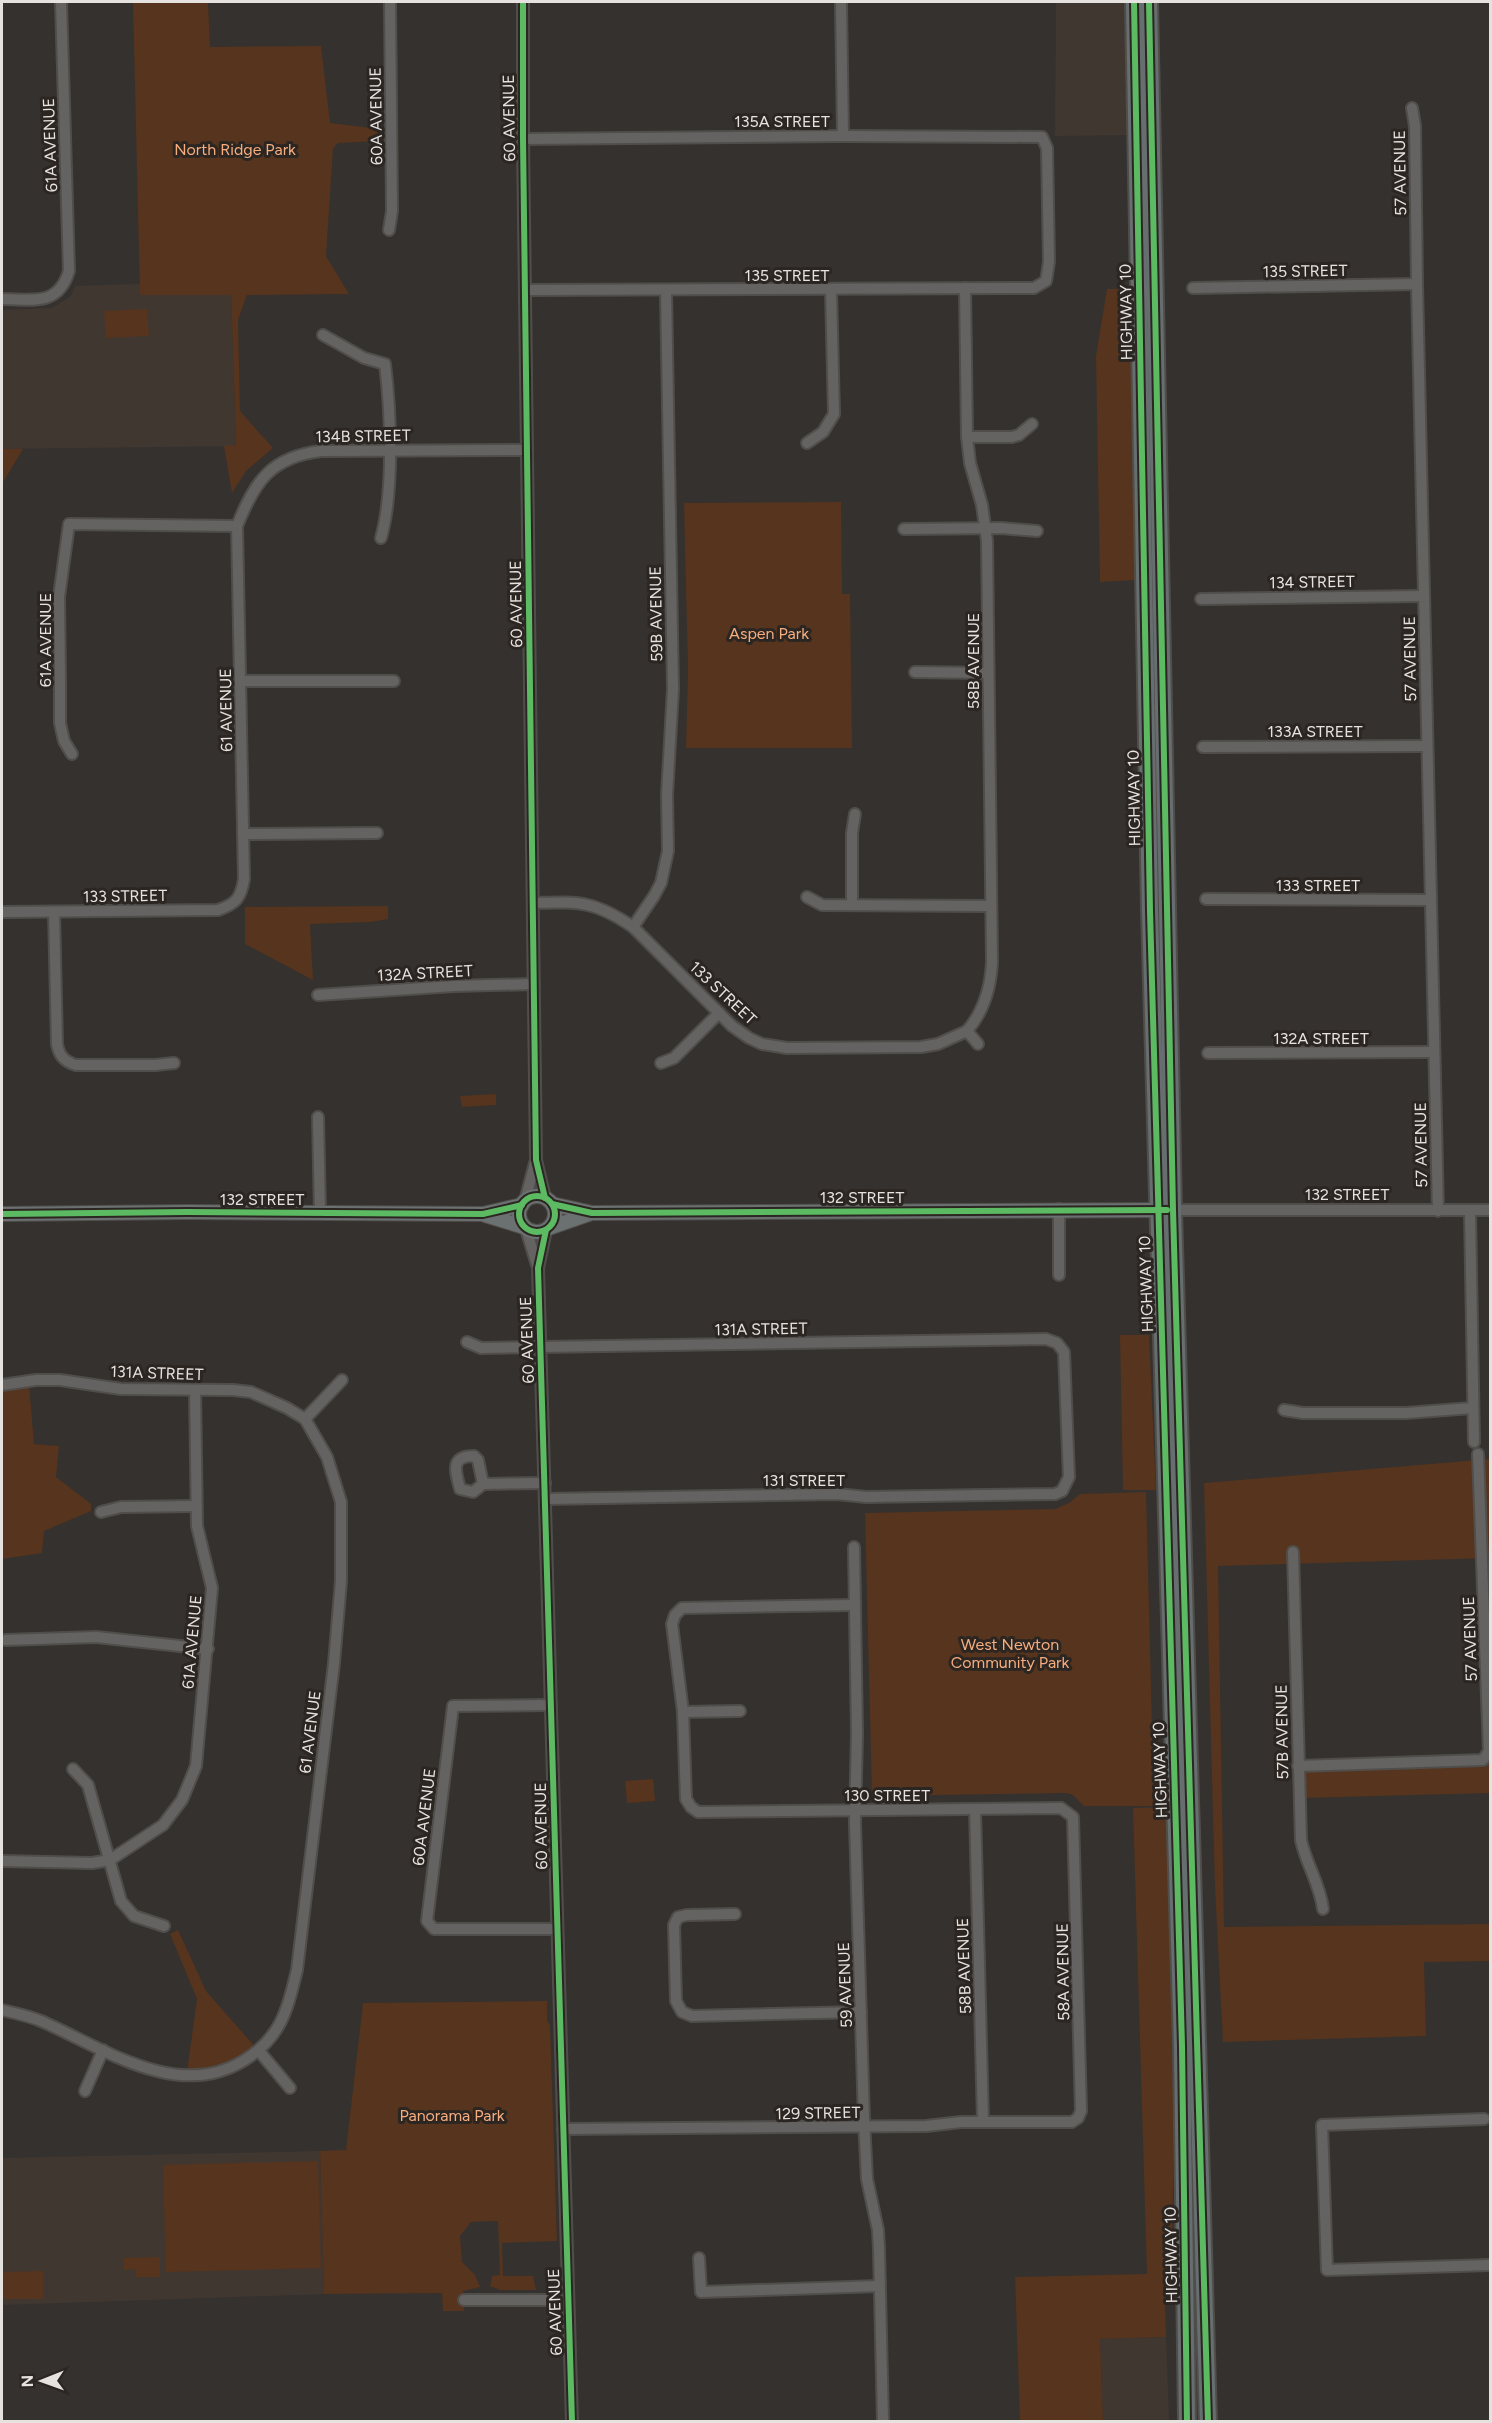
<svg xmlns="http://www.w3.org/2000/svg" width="1492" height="2423" viewBox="0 0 1492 2423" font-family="Figtree,sans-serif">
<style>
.built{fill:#413731}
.green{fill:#56341e}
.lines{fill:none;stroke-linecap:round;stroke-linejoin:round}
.minor-casing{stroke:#504e4b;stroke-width:14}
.major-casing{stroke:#504e4b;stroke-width:16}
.highway-casing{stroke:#504e4b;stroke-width:20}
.minor{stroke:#656361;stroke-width:10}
.major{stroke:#6b7071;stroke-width:14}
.highway{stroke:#676e70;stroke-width:16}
.cycleway-casing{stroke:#2c2622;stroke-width:10}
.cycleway{stroke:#5cba63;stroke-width:6}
.labels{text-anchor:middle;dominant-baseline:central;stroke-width:6;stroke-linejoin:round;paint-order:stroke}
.street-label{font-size:16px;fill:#e6e2df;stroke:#2c2622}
.park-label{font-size:16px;fill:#f7ad7e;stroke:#2c2622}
</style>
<rect width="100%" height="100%" fill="#34312e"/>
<g class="built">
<path d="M1056,2H1131L1133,135L1055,136Z"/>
<path d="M140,284V295H231L236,446L2,449V310L52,308L71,296L75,286Z"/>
<path d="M320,2151L324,2294L2,2305V2158Z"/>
<path d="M1166,2337L1169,2421H1103L1100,2339Z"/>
</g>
<g class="green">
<path d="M133,2H208L210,47L321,46L330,123L379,129V141L338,143L333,148L326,256L349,294L247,295L238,320L240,411L273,448L246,471L232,493L224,446L236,445L231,295H140Z"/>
<path d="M1107,289H1133L1137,580L1100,582L1096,356Z"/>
<path d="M147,309L149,336L106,338L104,311Z"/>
<path d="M2,449H23L2,484Z"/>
<path d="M841,502L842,594H850L852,748H686L688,671L684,503Z"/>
<path d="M388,906V919L371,922L310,924L313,980L245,944V907Z"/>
<path d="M496,1094V1105L462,1107L460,1096Z"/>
<path d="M1120,1335H1149L1156,1490H1123Z"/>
<path d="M29,1384L34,1444L59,1446L56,1477L91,1504V1511L44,1531L42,1553L2,1559V1388Z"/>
<path d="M1490,1459V1558L1218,1566L1224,1927L1490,1924V1961L1424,1962L1426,2036L1223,2042L1215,1888L1204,1483Z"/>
<path d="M1146,1492L1154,1806H1084L1073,1795L1067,1793L872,1796L865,1513L1055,1509L1069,1503L1080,1494Z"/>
<path d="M1490,1763V1793L1302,1798V1769L1313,1766Z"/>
<path d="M653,1779L655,1801L627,1803L625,1781Z"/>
<path d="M1167,1807L1174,2103L1172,2272L1164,2273L1166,2337L1100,2339L1103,2421H1020L1015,2277L1147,2274L1133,1808Z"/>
<path d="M178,1930L206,1991L257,2049L234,2063L187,2072L197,1999L170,1934Z"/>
<path d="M547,2001V2020L550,2025L557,2241L502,2243L503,2276H533L536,2290H500L490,2286L492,2276L500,2275L498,2221L471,2222L460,2236L462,2262L475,2275L480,2287L463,2291L464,2311H443L442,2293L324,2294L320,2151L346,2150L363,2003Z"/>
<path d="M318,2161L321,2268L166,2272L163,2165Z"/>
<path d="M160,2257V2277H136V2269L124,2270L123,2258Z"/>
<path d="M43,2271L44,2299H2V2272Z"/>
</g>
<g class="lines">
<defs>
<g id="minor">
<path d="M523,2V139L536,1160L545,1198"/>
<path d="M841,2L843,136"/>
<path d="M1412,108L1415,126L1417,284L1438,1211"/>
<path d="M523,139L843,136L1042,137L1047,148L1049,262L1046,281L1034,288L525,290"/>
<path d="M389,230L392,211L390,2"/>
<path d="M965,288L967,437L970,463L982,505L987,541L992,961C991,987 984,1011 967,1031"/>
<path d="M1193,288L1417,284"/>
<path d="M2,299C33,299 58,307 69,271L61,2"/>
<path d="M323,335L364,358L385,364C391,413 394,491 381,538"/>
<path d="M967,437H1012L1019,435L1032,424"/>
<path d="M807,443L823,432L834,414L831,290"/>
<path d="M904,529L1001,528L1037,531"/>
<path d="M1201,599L1424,596"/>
<path d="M915,672L987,673"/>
<path d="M240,681H394"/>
<path d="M1203,747L1427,746"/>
<path d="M72,754L64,741L60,723V679L59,597L69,524L237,526"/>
<path d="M243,834L377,833"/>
<path d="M807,897L822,905L990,906"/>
<path d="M1206,899L1431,900"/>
<path d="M533,903C579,902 593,900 633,927L732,1026L749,1038L762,1044L787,1048L921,1047L938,1044L967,1031L978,1044"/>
<path d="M852,905V833L855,814"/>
<path d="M2,912L218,910C236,904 241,898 244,879L237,526C255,481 271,457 321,451L527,450"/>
<path d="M54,912L57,1044C59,1056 65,1062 76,1065H155L174,1063"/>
<path d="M633,927L654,896L661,883L668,851L667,795L673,689L666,291"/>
<path d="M318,995L454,986L534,984"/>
<path d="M1208,1053L1434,1052"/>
<path d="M661,1063L674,1058L719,1013"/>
<path d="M318,1117L320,1213"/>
<path d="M525,1201L535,1163"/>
<path d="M1059,1209V1275"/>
<path d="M1173,1210H1490"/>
<path d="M1470,1211L1474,1442"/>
<path d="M526,1229L537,1265"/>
<path d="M546,1230L538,1268L572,2422"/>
<path d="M467,1342L481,1348L1046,1339L1057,1343L1064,1352L1069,1477L1062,1491L1055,1494L866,1497L837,1494L545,1499"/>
<path d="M2,1385L36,1380H60L121,1389L233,1390L251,1392L287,1408L305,1419L327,1457L341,1502V1581L334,1663L297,1970C287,2011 281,2038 243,2061C177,2101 103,2048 41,2021C29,2016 15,2013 2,2010"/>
<path d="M1284,1410L1303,1413H1406L1472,1408"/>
<path d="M305,1419L342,1380"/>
<path d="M483,1484L478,1460L474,1456C449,1456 456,1472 460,1489L473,1492L483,1484L545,1483"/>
<path d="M101,1512L121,1507L196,1506"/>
<path d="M854,1547L857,1733L855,1823L864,2120L867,2179L878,2230L879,2249L883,2422"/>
<path d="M1293,1552L1301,1840C1306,1864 1320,1884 1323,1909"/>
<path d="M6,1640L96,1637L208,1649"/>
<path d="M551,1705L453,1706L427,1921L434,1929H557"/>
<path d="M683,1712L740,1711"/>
<path d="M1298,1766L1483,1760L1489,1751L1478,1454"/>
<path d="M73,1769L88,1785L121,1901L134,1916L164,1926"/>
<path d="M975,1809L983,2121"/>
<path d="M2,1861L92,1863L110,1860L163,1825L182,1800L196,1766L212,1588L197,1526L195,1390"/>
<path d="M735,1914L687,1915L678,1917L674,1925L676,2001L682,2012L692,2016L861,2012"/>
<path d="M259,2051L290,2088"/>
<path d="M85,2091L103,2050"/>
<path d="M1484,2119L1322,2125L1327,2270L1490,2265"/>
<path d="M563,2129L926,2126L961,2122H1072L1078,2118L1081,2111L1073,1817L1061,1808L698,1812L691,1807L686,1799L683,1712L672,1624L675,1615L682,1608L855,1605"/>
<path d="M699,2258L701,2292L879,2286"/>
<path d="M464,2300H557"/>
</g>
<g id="major">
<circle cx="537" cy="1214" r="18"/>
<path d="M552,1204L592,1213L1167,1210"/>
<path d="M2,1214L187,1212L483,1214L522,1205"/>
<path d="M485,1215L524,1227"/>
<path d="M549,1228L592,1213"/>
</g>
<g id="highway">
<path d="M1134,2L1150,911L1182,2046L1187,2422"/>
<path d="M1149,2L1173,1210L1208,2422"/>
</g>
</defs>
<use href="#minor" class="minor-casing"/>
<use href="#major" class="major-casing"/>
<use href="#highway" class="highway-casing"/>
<use href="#minor" class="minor"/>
<use href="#major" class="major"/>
<use href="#highway" class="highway"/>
<defs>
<g id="cycleway">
<path d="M523,2V139L536,1160L545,1198"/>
<path d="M1134,2L1150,911L1182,2046L1187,2422"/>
<path d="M1149,2L1173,1210L1208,2422"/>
<circle cx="537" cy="1214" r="18"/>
<path d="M552,1204L592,1213L1167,1210"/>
<path d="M2,1214L187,1212L483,1214L522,1205"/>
<path d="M546,1230L538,1268L572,2422"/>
</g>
</defs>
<use href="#cycleway" class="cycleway-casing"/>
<use href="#cycleway" class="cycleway"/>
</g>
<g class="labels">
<g class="street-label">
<text transform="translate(376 116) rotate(-91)">60A AVENUE</text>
<text transform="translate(509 118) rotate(-91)">60 AVENUE</text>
<text x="782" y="121">135A STREET</text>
<text transform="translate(50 145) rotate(-92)">61A AVENUE</text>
<text transform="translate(1400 173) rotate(-91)">57 AVENUE</text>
<text transform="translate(1305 271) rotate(-1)">135 STREET</text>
<text x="787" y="275">135 STREET</text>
<text transform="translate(1126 312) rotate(-91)">HIGHWAY 10</text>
<text transform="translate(363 436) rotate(-1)">134B STREET</text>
<text transform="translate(1312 582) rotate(-1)">134 STREET</text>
<text transform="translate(516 604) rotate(-91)">60 AVENUE</text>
<text transform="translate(656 614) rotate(-91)">59B AVENUE</text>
<text transform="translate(45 640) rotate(-90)">61A AVENUE</text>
<text transform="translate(1410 659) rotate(-91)">57 AVENUE</text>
<text transform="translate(973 661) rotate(-90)">58B AVENUE</text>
<text transform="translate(226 710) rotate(-91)">61 AVENUE</text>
<text x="1315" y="731">133A STREET</text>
<text transform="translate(1134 798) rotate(-91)">HIGHWAY 10</text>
<text x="1318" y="885">133 STREET</text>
<text transform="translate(125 896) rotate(-1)">133 STREET</text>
<text transform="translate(425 973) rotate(-3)">132A STREET</text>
<text transform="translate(723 993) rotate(43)">133 STREET</text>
<text x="1321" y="1038">132A STREET</text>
<text transform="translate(1421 1145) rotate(-91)">57 AVENUE</text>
<text x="1347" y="1194">132 STREET</text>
<text x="862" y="1197">132 STREET</text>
<text x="262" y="1199">132 STREET</text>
<text transform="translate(1146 1284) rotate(-92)">HIGHWAY 10</text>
<text transform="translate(761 1329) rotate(-1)">131A STREET</text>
<text transform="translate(527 1340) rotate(-92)">60 AVENUE</text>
<text transform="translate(157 1373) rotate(2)">131A STREET</text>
<text x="804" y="1480">131 STREET</text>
<text transform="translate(1470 1639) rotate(-92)">57 AVENUE</text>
<text transform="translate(192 1642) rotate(-85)">61A AVENUE</text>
<text transform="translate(310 1732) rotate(-83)">61 AVENUE</text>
<text transform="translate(1282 1732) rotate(-91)">57B AVENUE</text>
<text transform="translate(1160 1770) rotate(-92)">HIGHWAY 10</text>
<text x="887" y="1795">130 STREET</text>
<text transform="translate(424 1817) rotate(-83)">60A AVENUE</text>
<text transform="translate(541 1826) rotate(-91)">60 AVENUE</text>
<text transform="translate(964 1966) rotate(-92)">58B AVENUE</text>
<text transform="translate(1063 1972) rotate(-91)">58A AVENUE</text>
<text transform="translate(845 1985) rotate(-92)">59 AVENUE</text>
<text transform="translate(818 2113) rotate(-1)">129 STREET</text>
<text transform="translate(1171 2255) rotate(-91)">HIGHWAY 10</text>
<text transform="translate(555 2312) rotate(-92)">60 AVENUE</text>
</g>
<g class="park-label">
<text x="235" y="149">North Ridge Park</text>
<text x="769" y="633">Aspen Park</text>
<text x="1010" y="1644">West Newton<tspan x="1010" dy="18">Community Park</tspan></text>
<text x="452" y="2115">Panorama Park</text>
</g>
</g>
<rect width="1492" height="2423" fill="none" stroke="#e6e2df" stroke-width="6"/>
<g transform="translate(42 2381) rotate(269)" stroke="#2c2622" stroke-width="4.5" paint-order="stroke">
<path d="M0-4.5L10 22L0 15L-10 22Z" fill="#e6e2df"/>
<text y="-9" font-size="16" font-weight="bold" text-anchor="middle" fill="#e6e2df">N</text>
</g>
</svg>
